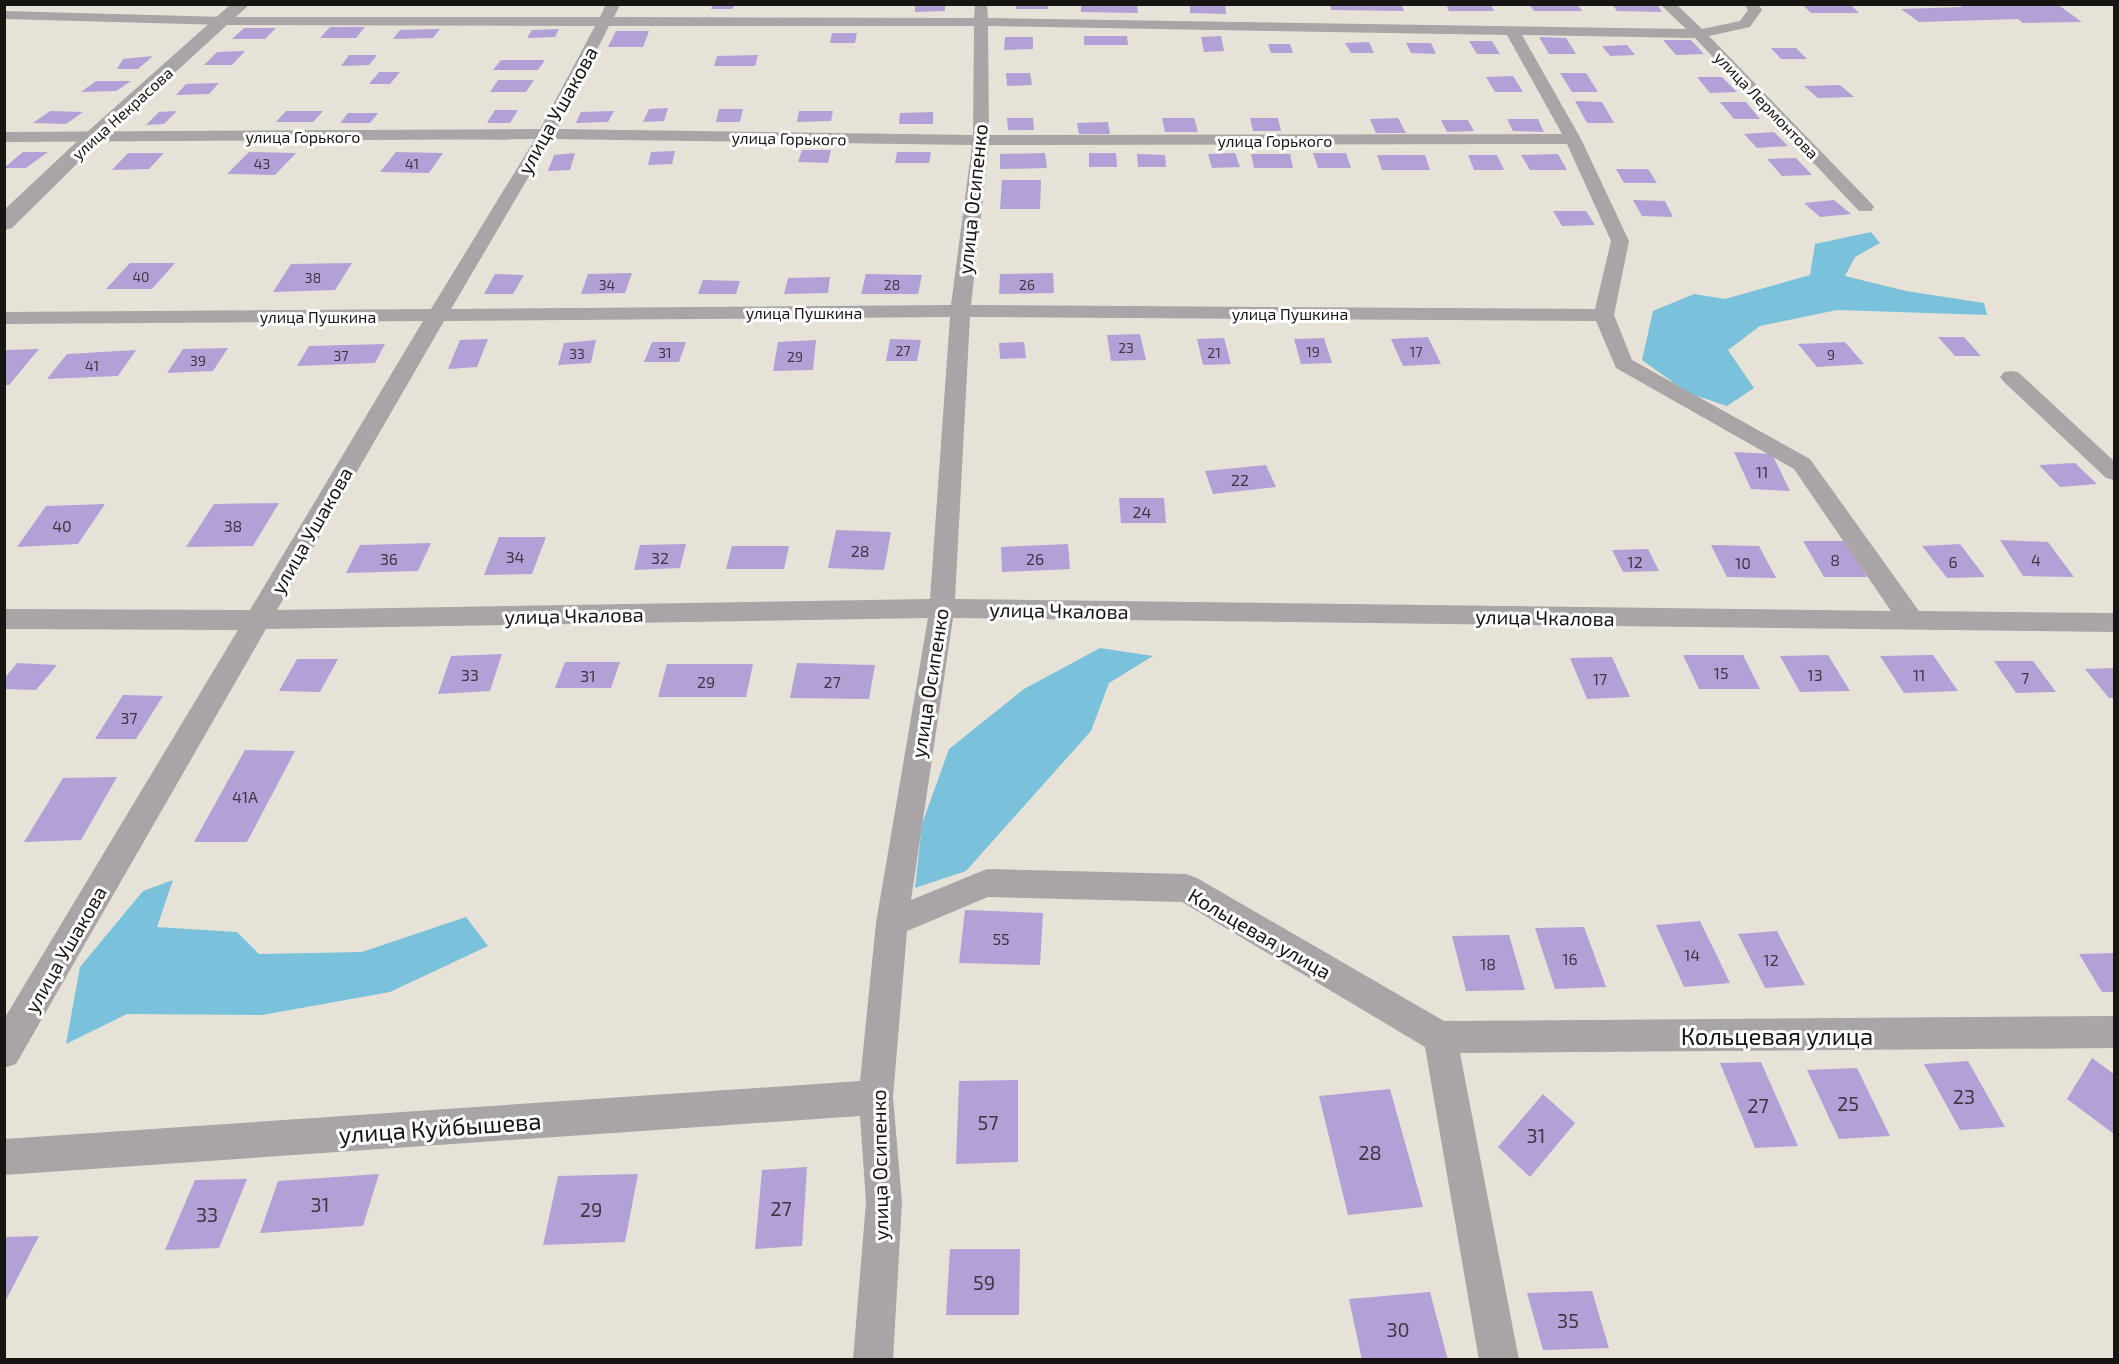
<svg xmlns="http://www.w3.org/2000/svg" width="2119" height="1364" viewBox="0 0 2119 1364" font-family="'Exo 2',sans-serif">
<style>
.water{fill:#7ac2dc}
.building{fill:#b3a0d7}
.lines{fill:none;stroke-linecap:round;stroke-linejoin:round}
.minor{fill:#a9a4a5;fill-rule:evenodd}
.tertiary{fill:#a9a4a5;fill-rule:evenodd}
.labels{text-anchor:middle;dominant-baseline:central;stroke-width:6;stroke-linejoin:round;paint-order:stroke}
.far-number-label{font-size:14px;fill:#3e3843}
.far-street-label{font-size:16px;fill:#171512;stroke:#fff}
.number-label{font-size:16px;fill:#3e3843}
.street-label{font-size:20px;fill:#171512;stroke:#fff}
.near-number-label{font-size:20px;fill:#3e3843}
.near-street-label{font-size:24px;fill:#171512;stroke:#fff}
</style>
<rect width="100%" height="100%" fill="#e7e2d8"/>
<g class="water">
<path d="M1871,232L1880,243L1855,257L1845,276L1906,291L1984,303L1987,315L1837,310L1760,326L1728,350L1754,388L1727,406L1688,393L1642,360L1653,311L1694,294L1725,299L1810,275L1815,244Z"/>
<path d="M1100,648L1153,656L1109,683L1091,731L966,871L915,888L922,824L949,749L1024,689Z"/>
<path d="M173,880L157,927L237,932L259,954L362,952L466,917L488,946L390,992L262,1015L127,1014L66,1044L80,967L143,891Z"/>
</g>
<g class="building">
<path d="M713,4H735L732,9H711Z"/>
<path d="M915,4H945V11L915,12Z"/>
<rect x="1016" y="4" width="32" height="5"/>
<path d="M1081,4H1137L1138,13L1081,12Z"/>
<path d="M1190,4H1225L1226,14L1190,13Z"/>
<path d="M1330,4H1401L1404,11L1331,10Z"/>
<path d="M1446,4H1490L1494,11H1449Z"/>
<path d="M1529,4H1577L1582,11H1534Z"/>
<path d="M1612,4H1657L1662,12L1617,11Z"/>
<path d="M1802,4H1850L1859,13H1811Z"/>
<path d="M1959,4H2057L2082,22L2023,23L2018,19L1919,22L1901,9L1962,7Z"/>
<path d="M330,27H365L356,38H320Z"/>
<path d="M244,28H276L265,39H232Z"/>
<path d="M440,29L433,38L393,39L400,30Z"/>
<path d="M559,29L555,37L527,38L532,30Z"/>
<path d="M616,31H649L643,47H608Z"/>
<path d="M832,33H857L855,43H830Z"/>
<path d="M1084,36H1127L1128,45H1084Z"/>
<path d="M1221,36L1224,51L1204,52L1201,37Z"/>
<path d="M1005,37H1033V49L1004,50Z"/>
<path d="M1539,37L1566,38L1576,54H1549Z"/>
<path d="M1663,40H1691L1704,54L1676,55Z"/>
<path d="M1469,41H1492L1500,54H1477Z"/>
<path d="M1369,42L1374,53H1351L1345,43Z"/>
<path d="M1406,43H1431L1436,54L1411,53Z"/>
<path d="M1268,44H1290L1293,53H1271Z"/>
<path d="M1627,45L1635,55L1610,56L1602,46Z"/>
<path d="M1771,48H1796L1807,59H1781Z"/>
<path d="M245,51L232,65H204L217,52Z"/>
<path d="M349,55H377L369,65L341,66Z"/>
<path d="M758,55L755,66H714L717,56Z"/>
<path d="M153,56L138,69H117L123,59Z"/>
<path d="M501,60H545L538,70H493Z"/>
<path d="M379,72H400L390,84H369Z"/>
<path d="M1006,73H1030L1032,85L1007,86Z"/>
<path d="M1560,73H1586L1598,92H1572Z"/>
<path d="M1513,76L1523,92H1495L1486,77Z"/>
<path d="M1697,77H1722L1737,92L1710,93Z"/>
<path d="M498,80H534L526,92H490Z"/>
<path d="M96,81H131L116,91L81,92Z"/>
<path d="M219,83L209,94L176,95L186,84Z"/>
<path d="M1840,85L1854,97L1818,98L1804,86Z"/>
<path d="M1575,101L1602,102L1614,123H1587Z"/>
<path d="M1720,102H1746L1760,119H1734Z"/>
<path d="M668,108L664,121L643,122L649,109Z"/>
<path d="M719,109H743L740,122H716Z"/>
<path d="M495,110H518L510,123H487Z"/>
<path d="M50,111L83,112L66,124L33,123Z"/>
<path d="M177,111L164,124L146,125L159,112Z"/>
<path d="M286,111H323L313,122H276Z"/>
<path d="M614,111L608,122L576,123L581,112Z"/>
<path d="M799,111H833L831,121L797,122Z"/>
<path d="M933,112V124H899L900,113Z"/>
<path d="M348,113H378L370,123H340Z"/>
<path d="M1007,118H1033L1034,130H1008Z"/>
<path d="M1162,118H1194L1198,132H1165Z"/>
<path d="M1250,118H1278L1281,131H1253Z"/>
<path d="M1398,118L1406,133H1376L1370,119Z"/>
<path d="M1507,119H1538L1544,132L1513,131Z"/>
<path d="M1441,120H1468L1474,131L1447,132Z"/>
<path d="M1108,122L1110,134H1079L1077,123Z"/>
<path d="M1774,132L1788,146L1757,148L1744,134Z"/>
<path d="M802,150H831L828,163L798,162Z"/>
<path d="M675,151L672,164L648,165L651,152Z"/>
<path d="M23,152H48L26,168H4Z"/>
<path d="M249,152L296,153L275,175L227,174Z"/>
<path d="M396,152L443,153L429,173L380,172Z"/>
<path d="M897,152H931L929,163H895Z"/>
<path d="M128,153H164L149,169L112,170Z"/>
<path d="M575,153L570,170L548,171L554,155Z"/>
<path d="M1045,153L1047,168L1000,169V154Z"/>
<path d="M1089,153H1116L1117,167H1089Z"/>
<path d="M1235,153L1240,167L1212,168L1208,154Z"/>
<path d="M1313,153H1346L1351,168H1318Z"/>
<path d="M1137,154L1165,155L1166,167H1138Z"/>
<path d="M1251,154H1290L1293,168H1254Z"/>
<path d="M1558,154L1567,170H1530L1521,155Z"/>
<path d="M1377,155H1425L1430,170H1382Z"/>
<path d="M1468,155H1497L1504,170H1474Z"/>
<path d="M1796,158L1812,175L1782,176L1767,159Z"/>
<path d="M1616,169H1648L1657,183H1624Z"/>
<path d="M1002,180H1041L1040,209H1000Z"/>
<path d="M1633,200L1665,201L1673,217L1642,216Z"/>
<path d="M1834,200L1851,214L1820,217L1804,203Z"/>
<path d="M1553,211H1586L1595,225L1562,226Z"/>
<path d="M130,263H175L152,289H106Z"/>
<path d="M352,263L335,290L273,292L291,264Z"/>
<path d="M632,273L625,293L581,294L588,274Z"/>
<path d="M1053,273L1054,293L999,294L1000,274Z"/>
<path d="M495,274L524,275L513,294H484Z"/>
<path d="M866,274L922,275L918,294H861Z"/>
<path d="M830,277L828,293L784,294L788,278Z"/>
<path d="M703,280L740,281L736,294H698Z"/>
<path d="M1140,334L1146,360L1111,361L1107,335Z"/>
<path d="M1428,337L1441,364L1403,366L1391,339Z"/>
<path d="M1938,337H1964L1981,356H1955Z"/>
<path d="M1224,338L1231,364L1203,365L1197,339Z"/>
<path d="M1324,338L1332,363L1301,364L1294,339Z"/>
<path d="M488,339L477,367L448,369L460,340Z"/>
<path d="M890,339L921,340L917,361H886Z"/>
<path d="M596,340L591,363L558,365L564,343Z"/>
<path d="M816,340L813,370L773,371L778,342Z"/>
<path d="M652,342H686L679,362H644Z"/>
<path d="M1024,342L1026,358L1000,359L999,343Z"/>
<path d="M1845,342L1864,364L1817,367L1798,344Z"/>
<path d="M385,344L375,363L297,366L309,346Z"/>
<path d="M228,348L213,371L167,373L183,349Z"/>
<path d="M39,349L9,385H4V350Z"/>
<path d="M136,350L118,376L47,379L67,354Z"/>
<path d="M1734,452L1772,454L1790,491L1751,489Z"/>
<path d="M2075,463L2097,484L2060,487L2039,465Z"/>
<path d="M1266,465L1276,487L1213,494L1205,471Z"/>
<path d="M1119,498H1164L1166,523H1121Z"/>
<path d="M279,503L253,546L186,547L214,504Z"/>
<path d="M105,504L78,544L17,547L46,506Z"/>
<path d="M836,530L891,532L884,570L828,568Z"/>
<path d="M499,537H546L532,574L484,575Z"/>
<path d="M2000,540L2048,542L2074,577L2023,576Z"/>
<path d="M1803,541H1846L1867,577H1824Z"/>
<path d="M431,543L418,571L346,573L360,545Z"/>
<path d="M686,544L680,568L634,570L640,545Z"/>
<path d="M1068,544L1070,569L1002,572L1001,547Z"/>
<path d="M1960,544L1985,577L1947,578L1922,546Z"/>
<path d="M1711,545L1759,546L1776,578L1727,577Z"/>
<path d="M732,546H789L784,569H726Z"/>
<path d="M1648,549L1659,571L1623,572L1612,550Z"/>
<path d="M502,654L490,691L438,694L451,656Z"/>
<path d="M1683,655H1743L1760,689H1699Z"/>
<path d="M1828,655L1850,691L1800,692L1780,656Z"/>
<path d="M1933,655L1958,691L1904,693L1880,656Z"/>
<path d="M1612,657L1630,697L1587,699L1570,658Z"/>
<path d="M297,659H338L320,692L279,691Z"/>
<path d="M1994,661H2033L2056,692L2016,693Z"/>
<path d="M565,662H620L611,688H555Z"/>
<path d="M17,663L57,665L36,690L4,689V679Z"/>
<path d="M797,663L875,665L869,699L790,698Z"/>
<path d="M667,664H753L746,697H658Z"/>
<path d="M2114,668V698H2109L2085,669Z"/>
<path d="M123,695L163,696L136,739H95Z"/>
<path d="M245,750L295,751L247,842H194Z"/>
<path d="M117,777L81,840L24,842L63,778Z"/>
<path d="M965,910L1043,913L1040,965L959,963Z"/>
<path d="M1700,921L1730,983L1684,987L1656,925Z"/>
<path d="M1584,927L1606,987L1555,989L1535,928Z"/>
<path d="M1777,931L1805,985L1765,988L1738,934Z"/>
<path d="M1509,935L1525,990L1466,991L1452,936Z"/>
<path d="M2114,953V992H2102L2079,954Z"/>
<path d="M2092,1058L2114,1074V1134L2067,1099Z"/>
<path d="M1968,1061L2005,1127L1960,1130L1924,1064Z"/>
<path d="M1761,1062L1798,1146L1755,1148L1720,1063Z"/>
<path d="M1857,1068L1890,1136L1839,1139L1807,1070Z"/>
<path d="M1018,1080V1162L956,1164L959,1081Z"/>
<path d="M1390,1089L1423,1207L1348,1215L1319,1096Z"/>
<path d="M1543,1094L1575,1123L1530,1177L1498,1147Z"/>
<path d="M807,1167L802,1246L755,1249L762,1170Z"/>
<path d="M379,1174L363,1226L260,1233L278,1181Z"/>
<path d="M638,1174L625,1242L543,1245L558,1176Z"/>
<path d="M247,1179L219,1248L165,1250L195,1180Z"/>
<path d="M39,1236L4,1304V1237Z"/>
<path d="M950,1249H1020L1019,1315H946Z"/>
<path d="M1592,1291L1609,1348L1543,1350L1527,1293Z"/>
<path d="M1430,1292L1448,1360H1362L1349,1299Z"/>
</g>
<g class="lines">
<g class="minor">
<path d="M606,4L620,5L614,17L974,18L975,4H987L988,18L1686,29L1660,4H1676L1702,29L1740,21L1748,10L1744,4H1758L1762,10L1750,27L1709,36L1871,203L1874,207L1871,211H1859L1695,38L1522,35L1581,139L1629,241L1614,315L1632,360L1810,459L1919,611L2114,613V632L953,618L911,900L987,869L1186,874L1197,878L1444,1021L2114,1016V1048L1460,1053L1519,1360H1479L1425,1047L1182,902L988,897L907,931L893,1097L902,1202L893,1360H853L866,1202L860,1116L4,1175V1139L860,1081L876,923L928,618L266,629L16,1064L4,1068V1019L238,630L4,629V609L250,610L423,321L4,324V312L431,309L535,139L4,142V132L540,129L595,26L225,25L4,19V11L225,17H600ZM609,26H974L973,135L557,129ZM988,26L1507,35L1562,134L989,135ZM551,139L972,145L951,305L451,309ZM1567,144L1611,241L1595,309L971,305L989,145ZM950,317L930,599L277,610L444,321ZM970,317L1596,321L1616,368L1794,469L1891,611L955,599Z"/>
<path d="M2011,371L2018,372L2114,461V480L2106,478L2004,382L2000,377L2004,372Z"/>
</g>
<path class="tertiary" d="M231,4H250L100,141L12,228L4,230V210L86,133Z"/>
</g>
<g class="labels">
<g class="far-number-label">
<text x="262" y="163">43</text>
<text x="412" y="163">41</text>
<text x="141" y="276">40</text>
<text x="313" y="277">38</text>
<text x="607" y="284">34</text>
<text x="892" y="284">28</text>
<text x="1027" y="284">26</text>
<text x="1126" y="347">23</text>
<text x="903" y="350">27</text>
<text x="1313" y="351">19</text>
<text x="1416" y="351">17</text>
<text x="665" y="352">31</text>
<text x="1214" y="352">21</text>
<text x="577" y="353">33</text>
<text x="1831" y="354">9</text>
<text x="341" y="355">37</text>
<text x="795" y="356">29</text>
<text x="198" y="360">39</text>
<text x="92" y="365">41</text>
</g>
<g class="far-street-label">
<text transform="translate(1767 105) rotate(46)">улица Лермонтова</text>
<text transform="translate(122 113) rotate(-42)">улица Некрасова</text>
<text x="303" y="136">улица Горького</text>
<text transform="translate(789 138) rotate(1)">улица Горького</text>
<text x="1275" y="140">улица Горького</text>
<text x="804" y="312">улица Пушкина</text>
<text x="1290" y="313">улица Пушкина</text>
<text x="318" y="316">улица Пушкина</text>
</g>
<g class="number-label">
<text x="1762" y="471">11</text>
<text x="1240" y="479">22</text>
<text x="1142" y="511">24</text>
<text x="62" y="525">40</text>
<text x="233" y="525">38</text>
<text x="860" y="550">28</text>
<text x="515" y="556">34</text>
<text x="660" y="557">32</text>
<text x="389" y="558">36</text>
<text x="1035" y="558">26</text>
<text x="1835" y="559">8</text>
<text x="2036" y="559">4</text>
<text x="1635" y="561">12</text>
<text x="1953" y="561">6</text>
<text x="1743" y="562">10</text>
<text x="1721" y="672">15</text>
<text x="470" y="674">33</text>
<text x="1815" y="674">13</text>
<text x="1919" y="674">11</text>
<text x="588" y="675">31</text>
<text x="2025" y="677">7</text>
<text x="1600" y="678">17</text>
<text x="706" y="681">29</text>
<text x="832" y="681">27</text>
<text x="129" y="717">37</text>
<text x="245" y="796">41А</text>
<text x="1001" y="938">55</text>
<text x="1692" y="954">14</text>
<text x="1570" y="958">16</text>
<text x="1771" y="959">12</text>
<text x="1488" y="963">18</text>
</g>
<g class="street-label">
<text transform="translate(557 110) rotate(-61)">улица Ушакова</text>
<text transform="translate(972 199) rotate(-84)">улица Осипенко</text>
<text transform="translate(311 530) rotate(-60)">улица Ушакова</text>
<text transform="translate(1059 610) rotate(1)">улица Чкалова</text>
<text transform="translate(574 615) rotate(-1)">улица Чкалова</text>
<text transform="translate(1545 617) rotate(1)">улица Чкалова</text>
<text transform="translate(929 683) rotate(-81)">улица Осипенко</text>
<text transform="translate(1260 933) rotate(30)">Кольцевая улица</text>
<text transform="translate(65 949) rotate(-60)">улица Ушакова</text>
<text transform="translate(879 1165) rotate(-91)">улица Осипенко</text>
</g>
<g class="near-number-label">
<text x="1964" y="1096">23</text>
<text x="1848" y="1103">25</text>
<text x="1758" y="1105">27</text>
<text x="988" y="1122">57</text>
<text x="1536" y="1135">31</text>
<text x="1370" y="1152">28</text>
<text x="320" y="1204">31</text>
<text x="781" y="1208">27</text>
<text x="591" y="1209">29</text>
<text x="207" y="1214">33</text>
<text x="984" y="1282">59</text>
<text x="1568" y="1320">35</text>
<text x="1398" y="1329">30</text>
</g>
<g class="near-street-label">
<text x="1777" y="1035">Кольцевая улица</text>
<text transform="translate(440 1127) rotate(-4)">улица Куйбышева</text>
</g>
</g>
<rect width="2119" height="1364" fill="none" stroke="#171512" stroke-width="12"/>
</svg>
